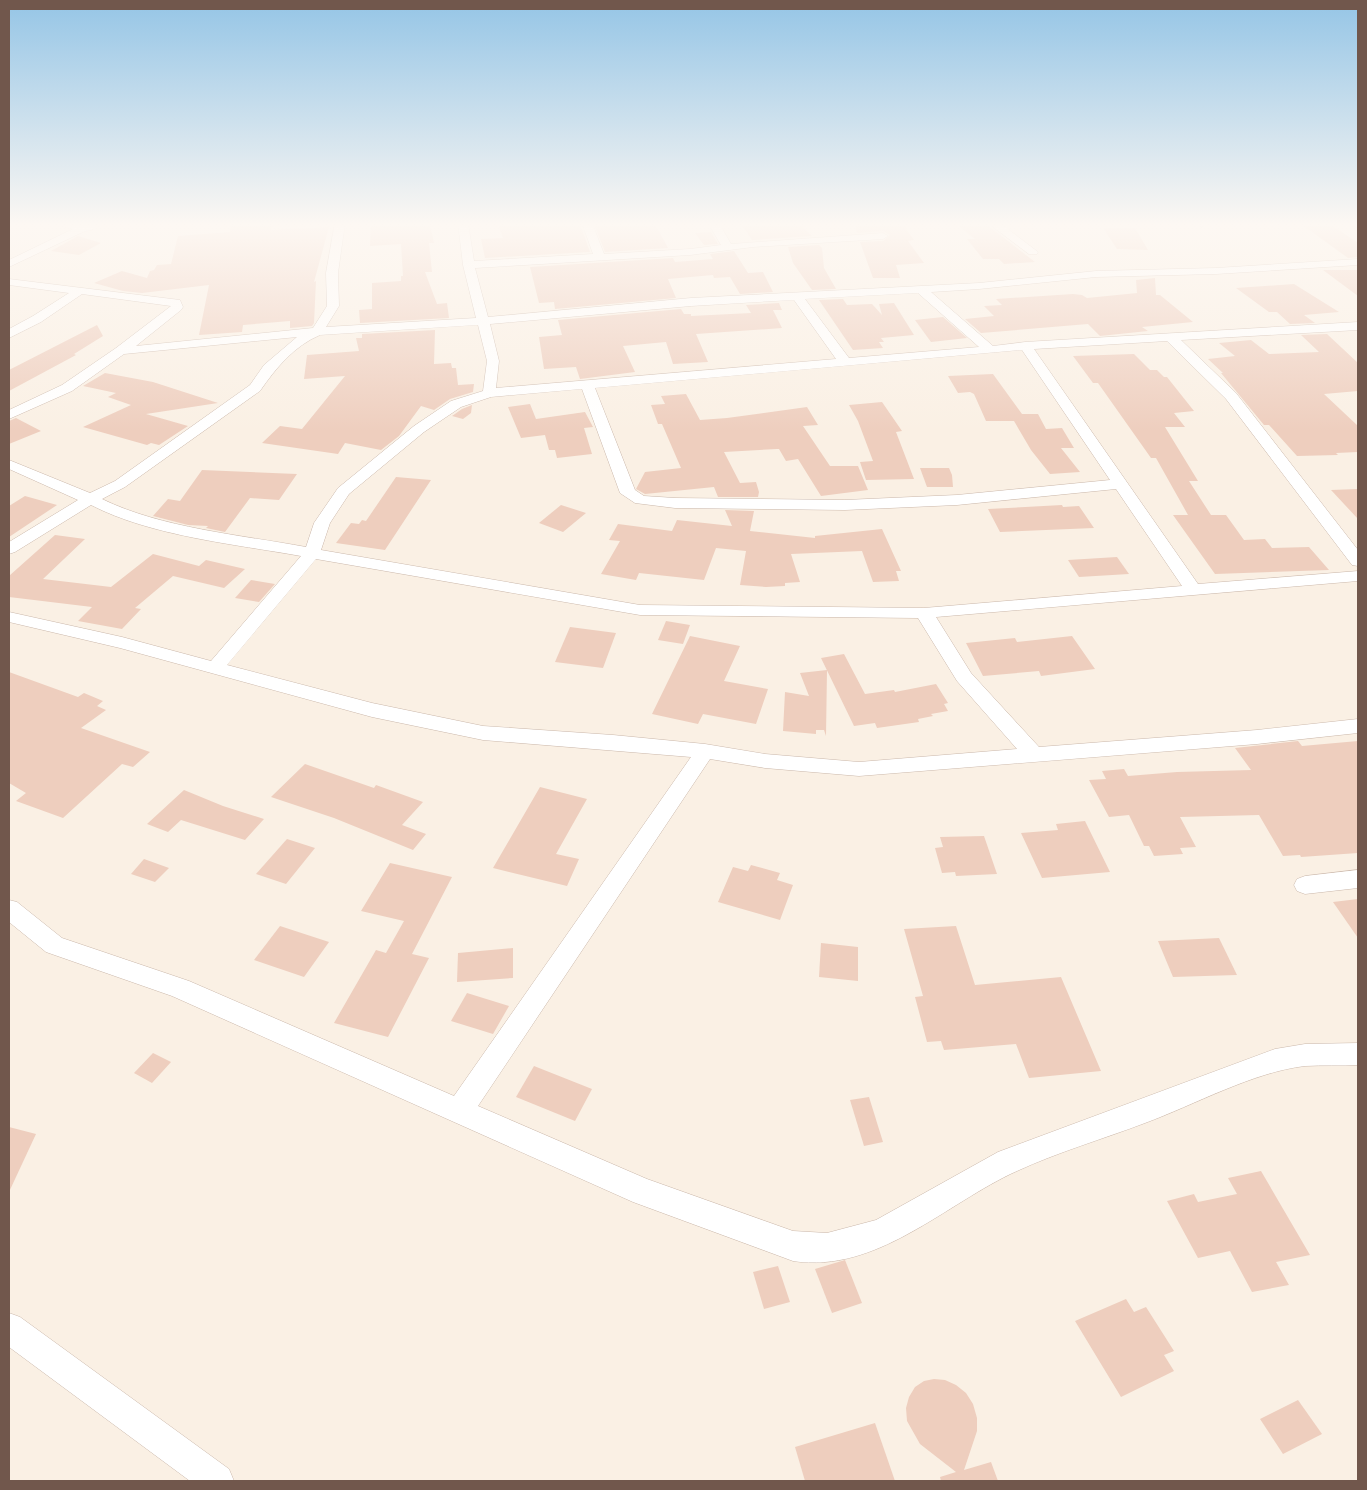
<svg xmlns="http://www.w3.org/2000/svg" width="1367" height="1490" viewBox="0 0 1367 1490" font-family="Mulish,sans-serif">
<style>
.building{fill:#eecebe}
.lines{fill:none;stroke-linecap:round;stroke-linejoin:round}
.street-casing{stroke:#cbb8ab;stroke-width:1}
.street{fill:#fff;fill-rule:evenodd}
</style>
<rect width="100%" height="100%" fill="#faf0e4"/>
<g class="building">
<path d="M231,224H272L271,230L329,227L314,282L316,281L314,323L312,326L290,328V321L243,325L242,332L199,335L209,285L142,293L123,291L94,283L122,271L147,278L150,271L154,270L157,265L171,264L178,236L230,232Z"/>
<path d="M371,224H430L434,243H429L432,272H425L437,304L447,303L449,318L360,323L359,310L372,309V283L401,281V276H403L401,244L370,246Z"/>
<path d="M498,224H580L590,252L485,258L481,239L503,238Z"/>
<path d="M594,224H655L668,248L605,252Z"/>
<path d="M741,224H800L812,236L752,240Z"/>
<path d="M855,224H906V229L914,240L908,241L924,263L896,265L900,278H873L860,242L883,241L890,235L883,231L857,233Z"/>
<path d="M956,224H986L1035,262L1004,264L999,259H983L967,239H975Z"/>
<path d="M1301,224H1330L1358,243V257L1348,258Z"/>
<path d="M1103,228H1135L1148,250L1117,249Z"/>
<path d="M711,232L718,244L704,245L695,233Z"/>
<path d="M78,236L101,243L79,255L51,251Z"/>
<path d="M819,245L822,248L824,268L836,289L812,290L793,263L788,247Z"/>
<path d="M734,251L748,273L763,272L773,292L740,294L730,277L714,278L713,275L668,279L676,298L555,309L554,302L539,303L530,267L673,258L675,262L713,259L710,254Z"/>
<path d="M1323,270H1358V296Z"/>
<path d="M1155,278L1156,295H1160L1193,322L1142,327L1148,331L1100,336L1088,324L981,333L965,319L994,316L984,306L1002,305L996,299L1073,294L1082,295L1087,298L1137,293L1136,280Z"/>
<path d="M1294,284L1339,312L1304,315L1315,323L1290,324L1277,312H1269L1236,288Z"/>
<path d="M843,299L847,305L872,304L882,315L879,304L894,303L914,335L881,338L884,342H879L883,348L853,350L819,300Z"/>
<path d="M779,303L782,310H773L782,328L696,334L708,362L673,364L666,342L623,346L635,372L580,379L576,367L544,369L539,337L562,335L558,320L681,309L684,314H691V316L751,313L746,305Z"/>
<path d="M943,317L967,338L931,342L915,320Z"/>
<path d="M97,325L103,336L74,354L76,355L9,391V370Z"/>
<path d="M435,330L434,364L451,363L452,368H456L458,385L474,384L473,392L450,399L434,410L421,406L399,436L381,450L345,443L338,454L262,443L280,426L302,429L345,376L304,379L307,355L359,351L356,338H362V334Z"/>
<path d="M1327,334L1358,363V391L1324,394L1358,426V452L1336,453L1338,455L1297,456L1269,425H1264L1221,373H1223L1208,359L1235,356L1219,343L1251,340L1269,354L1319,352L1301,335Z"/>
<path d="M1134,354L1150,370H1157L1164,377H1167L1194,411L1174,413L1185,427H1165L1198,481H1189L1211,515H1226L1244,540L1265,539L1272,548L1309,547L1329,570L1215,574L1173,515H1188L1156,458H1151L1098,383H1093L1073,356Z"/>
<path d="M105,373L153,382L218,403L146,414L188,426L159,445L151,443L147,445L83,427L131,405L108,397L116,393L83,386Z"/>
<path d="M993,374L1022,414H1038L1046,429L1062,428L1074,448H1061L1080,472L1050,474L1031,450L1014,421H986L974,394L970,392L958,393L948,376Z"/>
<path d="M686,394L700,420L727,418L807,407L818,425L803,426L830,466H858L868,490L821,496L798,459L786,461L779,449H777L724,452L740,483L756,482L759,492L758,497H718L714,487L645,494L636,489L645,472L681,468L662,424H658L651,405L665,404L661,396Z"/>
<path d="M882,402L902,431L896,432L914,479L866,480L860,462L873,461L858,421L849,405Z"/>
<path d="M530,404L536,419L585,412L593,427L584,428L592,454L557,458L555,450H549L545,435L521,438L508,407Z"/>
<path d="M472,405L471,413L463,419L452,416L462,409Z"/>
<path d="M16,418L41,431L9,444V421Z"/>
<path d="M920,468H949L952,475L953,487H927Z"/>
<path d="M202,470L297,474L279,500L250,498L225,532L206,528L208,526L188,525L153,516L168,499L180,501Z"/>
<path d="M396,477L431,480L385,550L336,543L351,523L359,524L362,520L366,521Z"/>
<path d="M1358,489V519L1331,490Z"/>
<path d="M25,496L57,505L9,537V506Z"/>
<path d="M561,505L586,513L563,532L539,523Z"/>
<path d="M1062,505L1063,507L1079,506L1094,528L1000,532L988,509Z"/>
<path d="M725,510L754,511L750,531L815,538V536L882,529L901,571H896L899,581L873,582L862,551L791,554L800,582L785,583V586L766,587L740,585L746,551L716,548L704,580L639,573L636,580L601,574L620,541L609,540L618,524L672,531L677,520L732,526Z"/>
<path d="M55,535L85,539L43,579L111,587L153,554L199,566L206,560L245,569L224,588L173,576L135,608L141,609L122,629L78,621L92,607L9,597V576Z"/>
<path d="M1117,557L1129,574L1079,577L1068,560Z"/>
<path d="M251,580L275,584L259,602L235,598Z"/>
<path d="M666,621L690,625L683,644L658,640Z"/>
<path d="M570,627L616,633L603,668L555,662Z"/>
<path d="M690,636L740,646L724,681L768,689L756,724L703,714L698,724L652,714Z"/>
<path d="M1072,636L1095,669L1041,676L1039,671L983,676L966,643L1015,638L1017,642Z"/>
<path d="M844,654L865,694L894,690L895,692L936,684L948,703L944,704L948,711L931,714L933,716L918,719L919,722L877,728L875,723L854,726L821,658Z"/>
<path d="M827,670L826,736L824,730H816V734L783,731L785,692L809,696L800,673Z"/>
<path d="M9,672L78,697L84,693L103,701L97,706L106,710L81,728L150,752L133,767L122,764L63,818L16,801L26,793L9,783Z"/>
<path d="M1298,741L1302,746L1358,741V853L1301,857L1300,855L1283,856L1259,815L1180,817L1196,847L1180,848L1183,854L1154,856L1149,846H1144L1129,815L1109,817L1089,780L1106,779L1102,771L1124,769L1128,776L1177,772L1251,770L1235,748Z"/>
<path d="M305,764L374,788L376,785L423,802L402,825L426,834L413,850L334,818L271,797Z"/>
<path d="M540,787L587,799L556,854L579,859L567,886L493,868Z"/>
<path d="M184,790L223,806L264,819L245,840L181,820L168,832L147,824Z"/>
<path d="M1085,821L1110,872L1042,878L1021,833L1058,830L1056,824Z"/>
<path d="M984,836L997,874L956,876L955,872L942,873L935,848L943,847L940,837Z"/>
<path d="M287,839L315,848L286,884L256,874Z"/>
<path d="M144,859L169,868L155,882L131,874Z"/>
<path d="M390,863L452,877L412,954L429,958L388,1037L334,1023L376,950L386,953L404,921L361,911Z"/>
<path d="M751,865L780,873L777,880L793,885L780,920L718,902L733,867L748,871Z"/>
<path d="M1358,899V938L1333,902Z"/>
<path d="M280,926L329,942L304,977L254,960Z"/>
<path d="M956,926L975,985L1061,977L1101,1071L1029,1078L1016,1044L944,1050L941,1041L927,1042L915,997L923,996L904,929Z"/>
<path d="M1219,938L1237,975L1173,977L1158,941Z"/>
<path d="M821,943L858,947V981L819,977Z"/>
<path d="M513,948V978L457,982L458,953Z"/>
<path d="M467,993L509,1006L493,1034L451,1021Z"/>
<path d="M153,1053L171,1062L152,1083L134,1073Z"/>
<path d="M534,1066L592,1089L575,1121L516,1097Z"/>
<path d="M869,1097L883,1142L864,1146L850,1100Z"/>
<path d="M9,1127L36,1134L9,1192Z"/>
<path d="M1261,1171L1310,1255L1276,1262L1289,1285L1252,1292L1230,1251L1198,1258L1167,1201L1194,1194L1198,1202L1237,1194L1228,1178Z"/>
<path d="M845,1260L862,1303L832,1313L815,1269Z"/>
<path d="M778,1266L790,1302L764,1309L753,1272Z"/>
<path d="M1126,1299L1134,1312L1146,1307L1174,1351L1164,1355L1174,1371L1121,1397L1075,1321Z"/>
<path d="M934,1379L945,1380L956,1385L966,1393L973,1404L977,1418V1431L964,1470L991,1462L998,1481H941L940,1477L956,1472L920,1444L907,1421L906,1408L909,1397L915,1387L924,1381Z"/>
<path d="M1298,1400L1322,1434L1283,1454L1260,1419Z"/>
<path d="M875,1423L895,1481H805L795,1447Z"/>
</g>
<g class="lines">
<defs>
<g id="street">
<path d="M50,223H98L92,230L85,231L9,267V260L73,229Z"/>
<path d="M335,223H345L338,273L339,306L326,327L476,318L463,265L458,223H468L474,261L593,254L582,223H592L604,254L690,249L721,245L708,223H719L731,244L883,233L888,236L883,239L753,247L690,255L475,268L488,317L691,298L979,283L1096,271L1216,268L1358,259V265L1216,274L1096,277L979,289L931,292L993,346L1025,342L1358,322V330L1181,340L1236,393L1358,550V566L1352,565L1226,399L1167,341L1034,349L1198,584L1358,571V581L936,617L971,673L1039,747L1257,730L1358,719V733L1257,744L859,776L765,768L710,759L478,1106L647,1179L793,1231L827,1233L876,1220L998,1152L1275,1049L1305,1044L1358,1043V1065C1341,1066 1323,1065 1305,1066C1253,1072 1194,1105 1145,1123C1103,1139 1058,1152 1017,1171C946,1203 877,1274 793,1261L633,1202L172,996L46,952L9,922V900L17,902L62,938L189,981L454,1096L691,757L483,740L372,717L120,648L9,622V612L122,637L211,661L301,556C234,544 151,536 91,505L15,552L9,554V542L78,500L9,469V460L90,493L115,481L250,385L264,365L297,337L124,354L72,391L9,419V410L62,385L116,348L171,306L82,294L41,322L9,338V329L33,316L69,293L9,285V279L180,300L183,307L181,310L136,346L313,328L327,306L326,273ZM918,293L979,347L849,358L805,299ZM794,300L836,359L496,388L499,361L490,324L691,306ZM478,325L487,361L483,391L451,401L414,426L338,488L314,523L306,547C241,535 161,528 102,499L125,487L260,391C276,368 294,346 320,335ZM1022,350L1110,480L957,495L845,500L675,498L644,496L635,490L595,388ZM582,389L620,493L635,503L675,508L845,510L957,505L1116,489L1182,586L924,608L640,605L321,550L330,523L349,494L424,432L461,407L491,397ZM316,559L640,615L918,618L957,681L1017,749L859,762L765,754L705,744L613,735L483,726L372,703L227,665Z"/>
<path d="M988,223H1000L1038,252L1037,254H1029Z"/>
<path d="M1196,223H1207V224L1202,227Z"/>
<path d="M1350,223H1358V228Z"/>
<path d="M1358,870V888L1305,894L1297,891L1294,885L1297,879L1305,876Z"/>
<path d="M9,1313L20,1317L229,1469L234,1481H190L9,1347Z"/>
</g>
</defs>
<use href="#street" class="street-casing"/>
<use href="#street" class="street"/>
</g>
<linearGradient id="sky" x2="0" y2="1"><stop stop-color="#95c5e6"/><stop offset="0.52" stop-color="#fdf8f3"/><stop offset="1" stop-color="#fdf8f3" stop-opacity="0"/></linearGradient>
<rect width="1367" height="432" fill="url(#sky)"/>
<rect width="1367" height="1490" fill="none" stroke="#71574c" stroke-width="20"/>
</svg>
